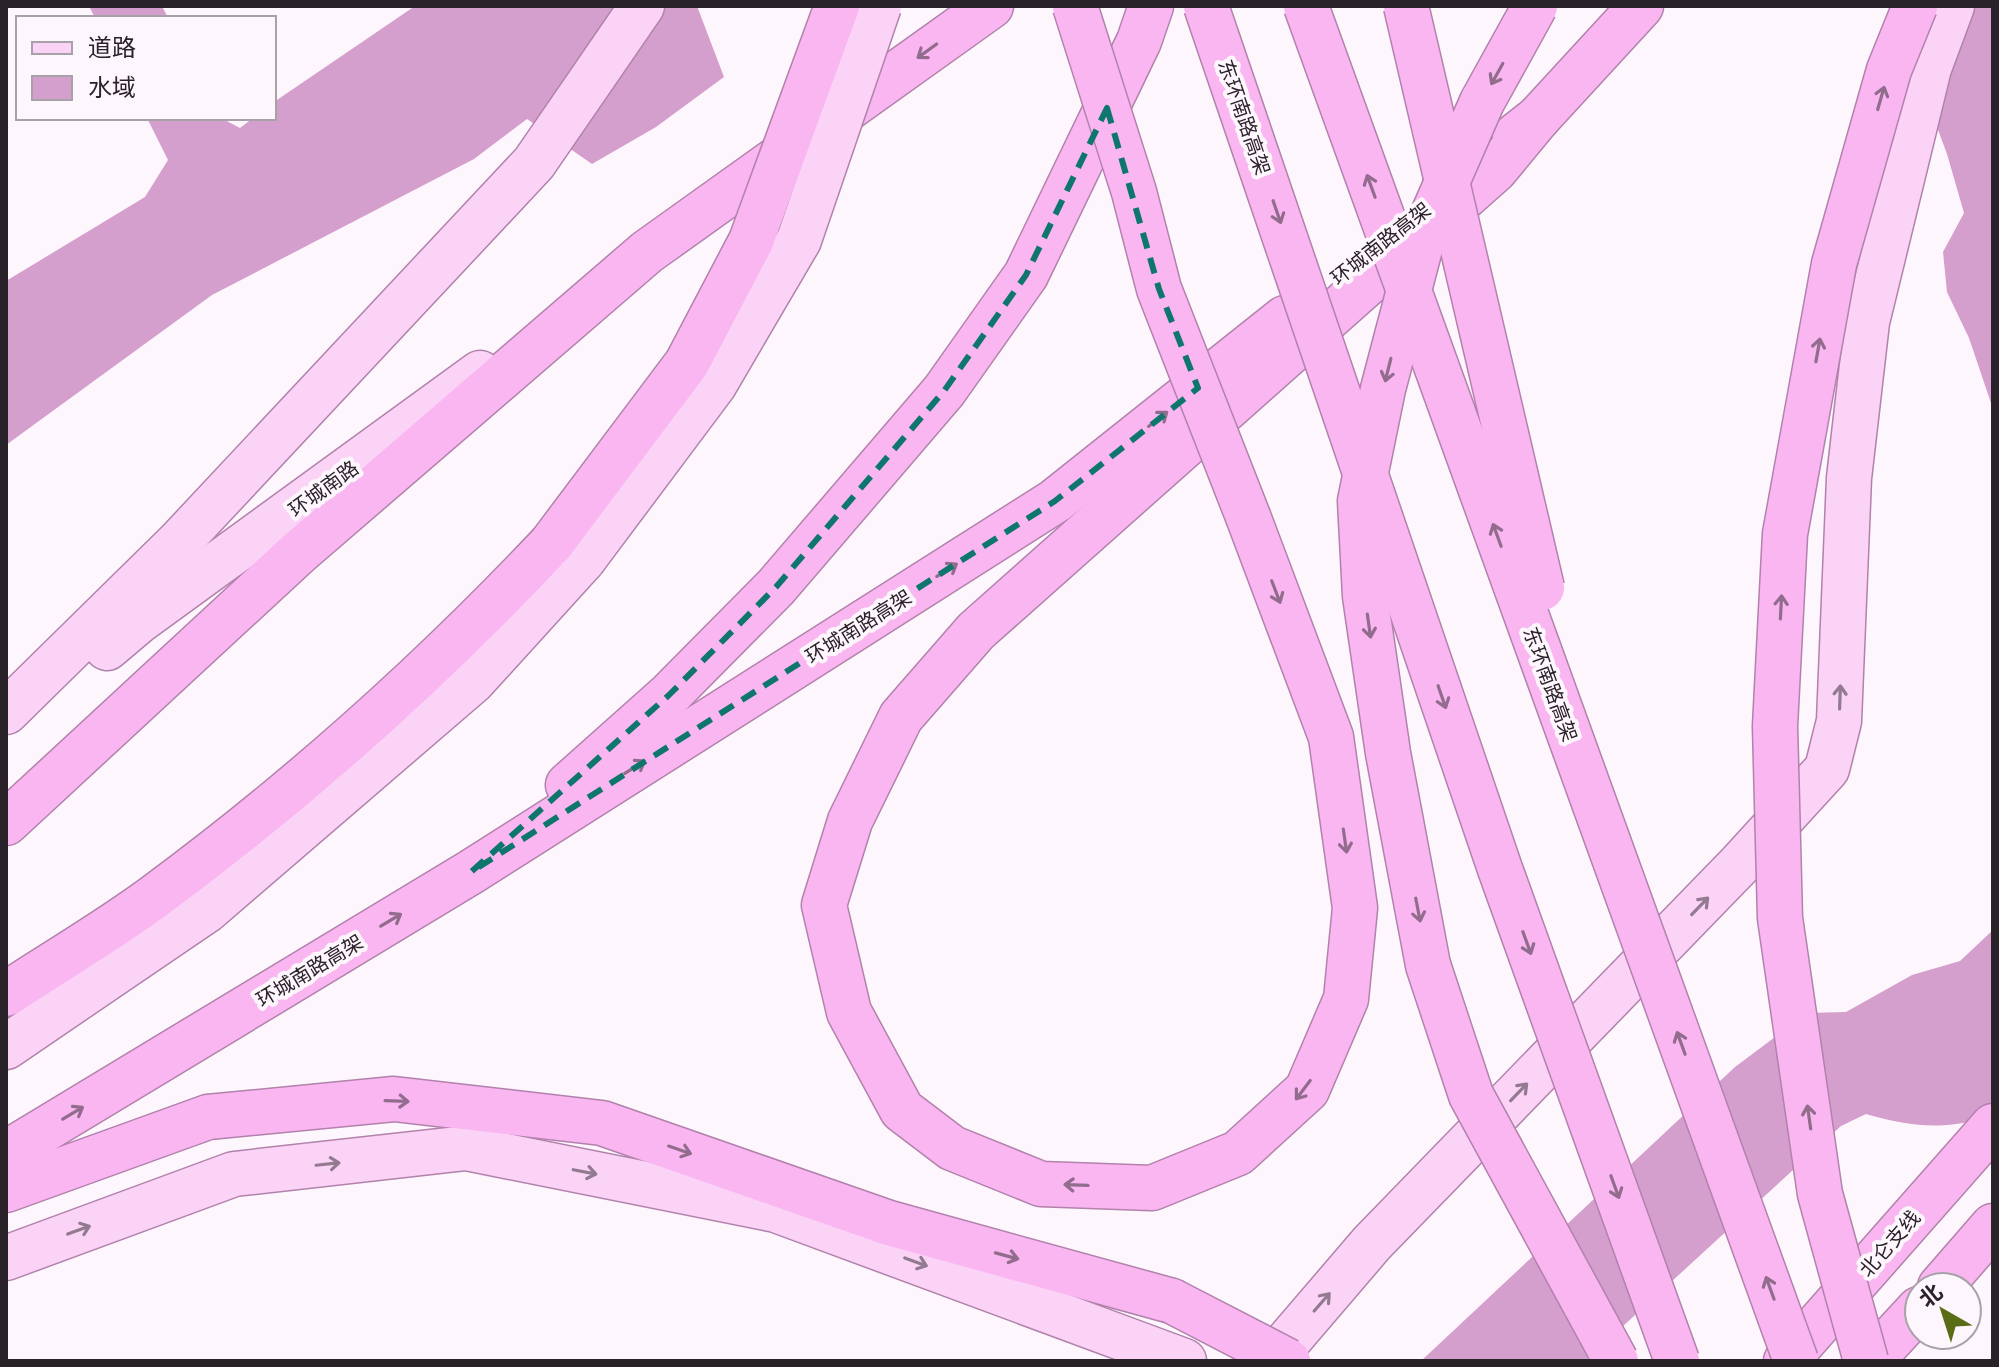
<svg xmlns="http://www.w3.org/2000/svg" width="1999" height="1367" viewBox="0 0 1999 1367" font-family="Barlow,'Noto Sans SC',sans-serif">
<style>
.water{fill:#d49ecd}
.lines{fill:none;stroke-linecap:round;stroke-linejoin:round}
.major-casing{stroke:#b182ab;stroke-width:47}
.highway-casing{stroke:#b182ab;stroke-width:47}
.major{stroke:#fbd3f7;stroke-width:44}
.highway{stroke:#f9b6f1;stroke-width:44}
.major-bridge-casing{stroke:#b182ab;stroke-width:47;stroke-linecap:butt}
.highway-bridge-casing{stroke:#b182ab;stroke-width:47;stroke-linecap:butt}
.major-bridge{stroke:#fbd3f7;stroke-width:44}
.highway-bridge{stroke:#f9b6f1;stroke-width:44}
.oneway{stroke:#926c8d}
.oneway2{stroke:#927a90}
.marked{fill:none;stroke:#0f766e;stroke-width:6;stroke-dasharray:16 10;stroke-linejoin:round}
.labels{text-anchor:middle;dominant-baseline:central;stroke-width:8;stroke-linejoin:round;paint-order:stroke}
.street-label{font-size:20px;fill:#2a2229;stroke:#fef6fd}
</style>
<rect width="100%" height="100%" fill="#fef6fd"/>
<g class="water">
<path d="M89,6H162L168,18H95Z"/>
<path d="M415,6H697L724,77L656,127L592,164L527,119L474,159L212,295L6,445V281L145,197L168,160L147,118H221L240,128L253,118H274V102Z"/>
<path d="M1892,6H1993V409L1969,338L1947,292L1943,252L1964,213L1947,154Z"/>
<path d="M1993,930V1116C1943,1130 1916,1128 1866,1114L1841,1126L1585,1361H1421L1735,1067L1807,1013L1846,1012L1912,975L1960,961Z"/>
</g>
<g class="lines">
<defs>
<g id="major">
<path d="M107,648L139,621L480,373"/>
<path d="M6,712L179,542L534,163L642,6"/>
<path d="M6,1047L207,910L473,681L583,560"/>
<path d="M6,1258L234,1174L466,1148L776,1210L1184,1361"/>
<path d="M1271,1361L1372,1243L1740,864L1827,769L1839,721L1849,478L1867,322L1929,68L1952,6"/>
</g>
<g id="highway">
<path d="M1515,136L1538,118L1641,6"/>
<path d="M1249,519L1331,737L1355,908L1346,999L1307,1090L1238,1153L1152,1188L1041,1184L952,1148L902,1110L849,1012L824,905L850,821L901,717L976,631L1495,170L1538,118"/>
<path d="M568,785L669,695L776,587L944,391L1026,275L1139,41L1151,6"/>
<path d="M6,823L298,553L647,252L991,6"/>
<path d="M6,994C56,961 110,930 158,894C300,789 430,672 551,544"/>
<path d="M6,1153L471,872L1055,501L1285,318"/>
<path d="M6,1190L208,1117L394,1099L602,1123L889,1223L1172,1301"/>
<path d="M1940,1287L1993,1226"/>
<path d="M1786,1361L1993,1126"/>
<path d="M1871,1361L1919,1309"/>
</g>
</defs>
<use href="#major" class="major-casing"/>
<use href="#highway" class="highway-casing"/>
<use href="#major" class="major"/>
<use href="#highway" class="highway"/>
<defs>
<path id="major-bridge" d="M583,560L714,385L799,240L879,6"/>
<g id="highway-bridge">
<path d="M1075,6L1134,192L1159,289L1249,519"/>
<path d="M1206,6L1500,869L1677,1361"/>
<path d="M1306,6L1796,1361"/>
<path d="M1406,6L1542,588"/>
<path d="M1535,6L1482,102L1423,237L1383,389L1360,501L1365,596L1388,753L1428,965L1471,1095L1616,1361"/>
<path d="M551,544L687,363L751,241L837,6"/>
<path d="M1172,1301L1288,1361"/>
<path d="M1866,1361L1820,1194L1780,918L1775,726L1785,534L1834,264L1889,70L1915,6"/>
</g>
</defs>
<use href="#major-bridge" class="major-bridge-casing"/>
<use href="#highway-bridge" class="highway-bridge-casing"/>
<use href="#major-bridge" class="major-bridge"/>
<use href="#highway-bridge" class="highway-bridge"/>
</g>
<defs><path id="oneway-shaft" d="M-6 0H5M1.5-3L5.5 0L1.5 3" fill="none" stroke-width="1.6" stroke-linecap="round" stroke-linejoin="round" transform="scale(2)"/></defs>
<g class="oneway">
<use href="#oneway-shaft" transform="translate(927 51) rotate(144)"/>
<use href="#oneway-shaft" transform="translate(1497 74) rotate(119)"/>
<use href="#oneway-shaft" transform="translate(1881 98) rotate(-74)"/>
<use href="#oneway-shaft" transform="translate(1371 186) rotate(-110)"/>
<use href="#oneway-shaft" transform="translate(1277 212) rotate(71)"/>
<use href="#oneway-shaft" transform="translate(1818 350) rotate(-80)"/>
<use href="#oneway-shaft" transform="translate(1388 370) rotate(104)"/>
<use href="#oneway-shaft" transform="translate(1158 419) rotate(-38)"/>
<use href="#oneway-shaft" transform="translate(1497 535) rotate(-110)"/>
<use href="#oneway-shaft" transform="translate(947 570) rotate(-32)"/>
<use href="#oneway-shaft" transform="translate(1276 592) rotate(69)"/>
<use href="#oneway-shaft" transform="translate(1781 607) rotate(-87)"/>
<use href="#oneway-shaft" transform="translate(1369 626) rotate(82)"/>
<use href="#oneway-shaft" transform="translate(1442 697) rotate(71)"/>
<use href="#oneway-shaft" transform="translate(635 767) rotate(-32)"/>
<use href="#oneway-shaft" transform="translate(1345 841) rotate(82)"/>
<use href="#oneway-shaft" transform="translate(1418 910) rotate(79)"/>
<use href="#oneway-shaft" transform="translate(391 920) rotate(-31)"/>
<use href="#oneway-shaft" transform="translate(1527 943) rotate(70)"/>
<use href="#oneway-shaft" transform="translate(1681 1043) rotate(-110)"/>
<use href="#oneway-shaft" transform="translate(1303 1090) rotate(127)"/>
<use href="#oneway-shaft" transform="translate(397 1101) rotate(2)"/>
<use href="#oneway-shaft" transform="translate(73 1113) rotate(-31)"/>
<use href="#oneway-shaft" transform="translate(1809 1117) rotate(-98)"/>
<use href="#oneway-shaft" transform="translate(680 1150) rotate(19)"/>
<use href="#oneway-shaft" transform="translate(1076 1185) rotate(-178)"/>
<use href="#oneway-shaft" transform="translate(1615 1187) rotate(70)"/>
<use href="#oneway-shaft" transform="translate(1007 1256) rotate(15)"/>
<use href="#oneway-shaft" transform="translate(1770 1288) rotate(-110)"/>
</g>
<g class="oneway2">
<use href="#oneway-shaft" transform="translate(1840 697) rotate(-88)"/>
<use href="#oneway-shaft" transform="translate(1700 906) rotate(-46)"/>
<use href="#oneway-shaft" transform="translate(1519 1092) rotate(-46)"/>
<use href="#oneway-shaft" transform="translate(328 1164) rotate(-6)"/>
<use href="#oneway-shaft" transform="translate(585 1172) rotate(11)"/>
<use href="#oneway-shaft" transform="translate(79 1230) rotate(-20)"/>
<use href="#oneway-shaft" transform="translate(916 1262) rotate(20)"/>
<use href="#oneway-shaft" transform="translate(1322 1302) rotate(-49)"/>
</g>
<path class="marked" d="M1107,108L1159,289L1198,388L1055,501L471,872L669,695L776,587L944,391L1026,275Z"/>
<g class="labels">
<g class="street-label">
<text transform="translate(1245 117) rotate(71)">东环南路高架</text>
<text transform="translate(1380 243) rotate(-38)">环城南路高架</text>
<text transform="translate(323 488) rotate(-36)">环城南路</text>
<text transform="translate(858 626) rotate(-32)">环城南路高架</text>
<text transform="translate(1551 684) rotate(70)">东环南路高架</text>
<text transform="translate(309 970) rotate(-31)">环城南路高架</text>
<text transform="translate(1889 1243) rotate(-49)">北仑支线</text>
</g>
</g>
<rect width="1999" height="1367" fill="none" stroke="#2a2229" stroke-width="16"/>
<rect x="16" y="16" width="260" height="104" fill="#fef6fd" stroke="#a9a1a8" stroke-width="2"/>
<rect x="32" y="42" width="40" height="12" fill="#fbd3f7" stroke="#a9a1a8" stroke-width="2"/>
<text x="88" y="56" font-size="24" fill="#2a2229">道路</text>
<rect x="32" y="76" width="40" height="24" fill="#d49ecd" stroke="#a9a1a8" stroke-width="2"/>
<text x="88" y="96" font-size="24" fill="#2a2229">水域</text>
<g transform="translate(1943 1311) rotate(321)"><circle r="38" fill="#fef6fd" stroke="#a9a1a8" stroke-width="2"/>
<path d="M0-6L14 30L0 20L-14 30Z" fill="#5b6c17"/>
<text y="-12" font-size="22" font-weight="bold" text-anchor="middle" fill="#2a2229">北</text>
</g>
</svg>
